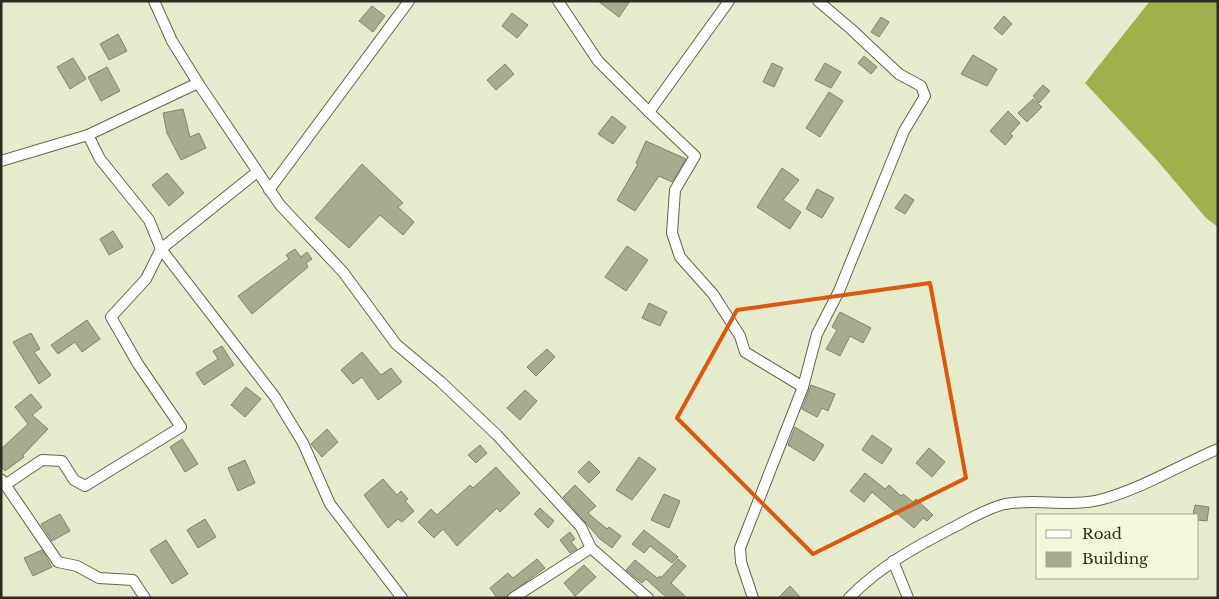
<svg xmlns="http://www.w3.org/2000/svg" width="1219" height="599" viewBox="0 0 1219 599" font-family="'Libre Baskerville',serif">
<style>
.forest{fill:#a0b14b}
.building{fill:#a6ad8f;stroke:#7f8569}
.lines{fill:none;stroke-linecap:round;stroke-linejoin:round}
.minor-casing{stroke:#60664b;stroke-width:12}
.minor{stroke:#fff;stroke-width:10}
.marked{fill:none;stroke:#de570d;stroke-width:4;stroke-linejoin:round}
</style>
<rect width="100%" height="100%" fill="#e5eccd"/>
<path class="forest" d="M1150,1H1218V227L1206,218L1155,158L1085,83Z"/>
<g class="building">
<path d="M598,1H630L619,17Z"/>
<path d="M372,6L385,16L373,32L359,21Z"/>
<path d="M512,13L528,25L517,38L502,26Z"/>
<path d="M1004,16L1012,24L1002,35L994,28Z"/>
<path d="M881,17L889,22L879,37L871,32Z"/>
<path d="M118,34L127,51L109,60L100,44Z"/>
<path d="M973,55L997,69L987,86L961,74Z"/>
<path d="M864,56L877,67L871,74L858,63Z"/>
<path d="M73,58L86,79L70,89L57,67Z"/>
<path d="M772,63L783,68L774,87L763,82Z"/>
<path d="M825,63L841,72L831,88L815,80Z"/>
<path d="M505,64L514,74L496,90L487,80Z"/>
<path d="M107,67L120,91L101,101L88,77Z"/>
<path d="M1043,85L1050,91L1039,103L1033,96Z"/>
<path d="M829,92L843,101L820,137L806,128Z"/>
<path d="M1033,99L1042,107L1027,122L1018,113Z"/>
<path d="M183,109L190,137L199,133L206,148L181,160L167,133L163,113Z"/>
<path d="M1008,111L1020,123L1010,134L1013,136L1005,145L990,131Z"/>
<path d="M612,116L626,127L613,144L598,134Z"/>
<path d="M646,141L686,159L672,182L659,176L635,211L617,200L638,164L636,163Z"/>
<path d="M362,164L403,203L398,207L414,222L403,235L380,215L349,248L315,218Z"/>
<path d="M782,168L799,180L783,200L801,212L790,229L757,207Z"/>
<path d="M167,173L184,193L169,206L152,185Z"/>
<path d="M817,189L834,198L822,218L806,209Z"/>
<path d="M905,194L914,200L905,214L895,208Z"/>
<path d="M113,231L123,247L109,255L100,239Z"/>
<path d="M627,246L648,260L626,291L605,277Z"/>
<path d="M295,249L301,257L307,252L312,259L306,263L308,267L252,314L238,296L289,259L286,255Z"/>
<path d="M649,303L667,312L660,326L642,318Z"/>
<path d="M840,312L871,328L863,343L850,336L840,356L826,349L837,330L832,327Z"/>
<path d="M87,320L100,339L82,352L75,342L58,354L51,345Z"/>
<path d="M31,333L40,349L34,352L51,375L39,384L13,342Z"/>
<path d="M222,346L234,365L204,385L196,373L218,359L213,351Z"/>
<path d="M547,349L555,357L536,376L527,367Z"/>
<path d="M362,352L381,375L391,368L402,382L378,400L362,377L353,384L341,370Z"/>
<path d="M811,385L835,394L828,411L822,408L817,417L802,409Z"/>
<path d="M246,387L261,399L245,417L231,405Z"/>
<path d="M525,390L537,401L520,420L507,408Z"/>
<path d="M31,394L42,407L32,415L48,429L23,455L24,457L5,471L1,466V449L28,424L15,407Z"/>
<path d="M795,427L824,445L814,461L788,445Z"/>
<path d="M327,429L338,442L322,457L311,444Z"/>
<path d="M872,435L892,449L882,464L862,450Z"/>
<path d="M182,439L198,464L185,472L170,447Z"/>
<path d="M480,445L487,453L476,463L468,455Z"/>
<path d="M929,448L945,462L932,477L916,463Z"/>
<path d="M639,457L656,469L632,500L616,490Z"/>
<path d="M245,460L255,483L238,491L228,468Z"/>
<path d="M589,461L600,472L589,483L578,472Z"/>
<path d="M496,467L520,493L500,512L497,508L457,546L443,529L434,538L418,522L431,509L437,515L470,485L473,488Z"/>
<path d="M865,473L885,489L889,485L901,496L903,494L913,502L916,499L933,515L927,521L923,518L914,528L872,492L864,502L850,491Z"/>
<path d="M383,479L397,495L401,491L408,499L405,501L414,511L402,522L398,519L388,528L364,495Z"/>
<path d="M575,485L596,506L588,513L607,529L609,527L621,536L612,548L600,539L563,497Z"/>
<path d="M664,494L680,501L669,528L651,520Z"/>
<path d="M1195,505L1209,507L1207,521L1198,520V515H1193Z"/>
<path d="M540,508L554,521L548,528L534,514Z"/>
<path d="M60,514L70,531L52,541L41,524Z"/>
<path d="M205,519L216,537L198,548L187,530Z"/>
<path d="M644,530L678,557L672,563L650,546L644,553L632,544Z"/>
<path d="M570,532L575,539L571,542L577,549L570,553L560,540Z"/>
<path d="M166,540L188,574L172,584L150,550Z"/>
<path d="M42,550L52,567L33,576L24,558Z"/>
<path d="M537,559L545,568L504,598H497L490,588L508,573L513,578Z"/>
<path d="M678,559L686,566L671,583L687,598H667L646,579L642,583L626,570L635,560L657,578L660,576L661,578Z"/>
<path d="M584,565L596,577L575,596L564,583Z"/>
<path d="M790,586L801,598H778Z"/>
</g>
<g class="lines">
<defs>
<g id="minor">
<path d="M154,1L172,41L198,83L280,205L343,272L396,344L441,382L497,435L581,527L591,548L648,598"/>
<path d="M558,1L598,61L649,112L729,1"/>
<path d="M649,112L695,156L675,190L672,233L680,257L713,294L740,336L745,352L803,387"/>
<path d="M88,135L100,159L149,220L161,249L275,397L303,443L330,504L402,598"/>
<path d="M1,161L88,135L198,83"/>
<path d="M269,190L409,1"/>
<path d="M2,480L58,562L77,566L99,578L133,580L145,598"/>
<path d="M5,485L42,460L62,461L74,480L85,486L181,427L138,364L111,317L146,279L161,249L257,172"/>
<path d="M893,561L908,598"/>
<path d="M513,598L591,548"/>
<path d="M753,598L741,562L740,548L803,387L817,334L839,291L904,131L925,96L921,86L899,74L851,29L818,1"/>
<path d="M849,598C880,566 917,546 956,526C971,518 988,508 1005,504C1037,498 1071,508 1103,499C1143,488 1180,465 1218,449"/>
</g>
</defs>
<use href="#minor" class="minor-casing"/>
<use href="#minor" class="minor"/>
</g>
<path class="marked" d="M930,283L966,478L813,554L677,418L737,310Z"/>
<rect width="1219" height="599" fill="none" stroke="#2a2d21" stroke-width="5"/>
<rect x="1036" y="514" width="162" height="65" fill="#f2f9da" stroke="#a2a790"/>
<rect x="1046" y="530" width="25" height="8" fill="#ffffff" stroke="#a2a790"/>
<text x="1082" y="539" font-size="15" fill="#2a2d21">Road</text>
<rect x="1046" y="552" width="25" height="15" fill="#a6ad8f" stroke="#a2a790"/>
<text x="1082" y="564" font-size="15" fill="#2a2d21">Building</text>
</svg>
